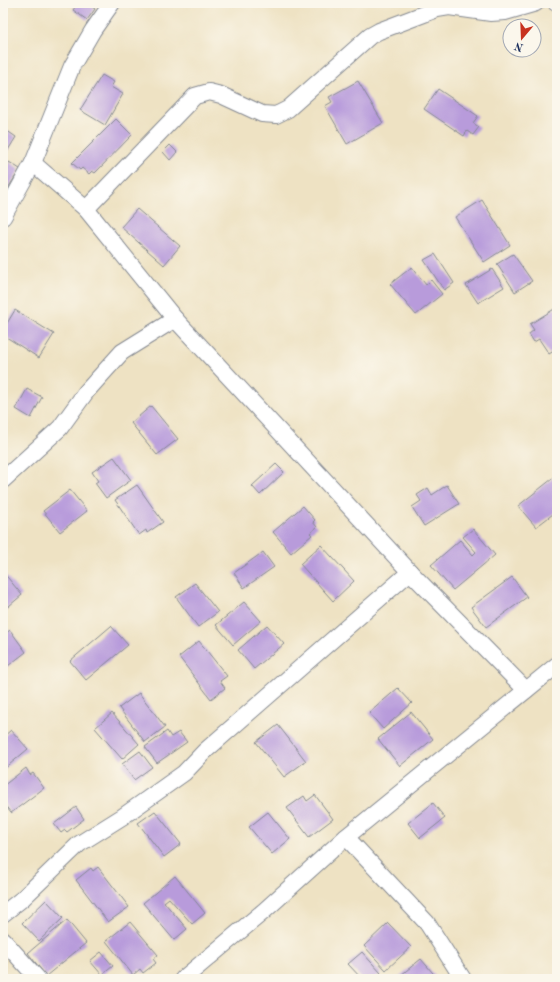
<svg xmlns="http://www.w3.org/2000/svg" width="560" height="982" viewBox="0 0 560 982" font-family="'Old Standard TT',serif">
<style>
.building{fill:#b89bdb}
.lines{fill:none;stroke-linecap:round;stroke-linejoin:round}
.street-casing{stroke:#848890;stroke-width:18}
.street{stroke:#fff;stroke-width:16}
</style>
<rect width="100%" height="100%" fill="#fbf7ec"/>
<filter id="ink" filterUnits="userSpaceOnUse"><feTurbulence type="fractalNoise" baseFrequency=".025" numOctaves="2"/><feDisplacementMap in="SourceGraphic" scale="8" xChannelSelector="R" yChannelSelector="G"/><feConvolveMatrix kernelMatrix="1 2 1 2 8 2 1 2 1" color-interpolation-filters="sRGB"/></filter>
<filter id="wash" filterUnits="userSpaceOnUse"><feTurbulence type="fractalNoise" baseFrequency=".012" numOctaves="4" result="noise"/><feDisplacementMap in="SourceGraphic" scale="16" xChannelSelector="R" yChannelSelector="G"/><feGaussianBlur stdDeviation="0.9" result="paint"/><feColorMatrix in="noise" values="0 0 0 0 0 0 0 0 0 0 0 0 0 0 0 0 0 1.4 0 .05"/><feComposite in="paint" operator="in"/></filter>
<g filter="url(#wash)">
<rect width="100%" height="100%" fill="#eee2c3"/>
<g id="blocks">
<g class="building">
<path d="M78,3H87L95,9L87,20L73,10Z"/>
<path d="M102,75L114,82L111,87L123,94L105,125L80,110Z"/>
<path d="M358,81L383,123L347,144L325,106L332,102L329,97Z"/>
<path d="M438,89L478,116L473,123L479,127L473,135L467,131L464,136L424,109Z"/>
<path d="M116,119L132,135L95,173L92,171L89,174L82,168L80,170L72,163Z"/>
<path d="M3,128L16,137L5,155L3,153Z"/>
<path d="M170,145L177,152L170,160L163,152Z"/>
<path d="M9,162L20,169L7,190L3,188V173Z"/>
<path d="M482,200L510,245L484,262L455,217Z"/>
<path d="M137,209L180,246L164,265L121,227Z"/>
<path d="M435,254L454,283L444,290L424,260Z"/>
<path d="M513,254L532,281L515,292L497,264Z"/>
<path d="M412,267L426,285L431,280L442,294L416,315L390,284Z"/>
<path d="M492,269L504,287L478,303L466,285Z"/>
<path d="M556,308L557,349L549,354L539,339L534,342L529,334L534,330L530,324Z"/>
<path d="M15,310L54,334L39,358L3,335V330Z"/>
<path d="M27,389L42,397L31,418L16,409Z"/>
<path d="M151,406L178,439L157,455L131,423Z"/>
<path d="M114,457L131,480L106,498L95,483L98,481L92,472Z"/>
<path d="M276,464L284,472L260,495L252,486Z"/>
<path d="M557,475V511L536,527L518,506Z"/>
<path d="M137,485L163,522L147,533L146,530L139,535L115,500Z"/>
<path d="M447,485L459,504L424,526L412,507L421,501L417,495L428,488L432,495Z"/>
<path d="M70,490L87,511L60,532L43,511Z"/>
<path d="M303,506L315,520L313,522L317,527L310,533L312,535L291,553L273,532Z"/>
<path d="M473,529L495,555L453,590L431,565L460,540L473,555L476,552L463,537Z"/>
<path d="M321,545L354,581L333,601L300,564Z"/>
<path d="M263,552L274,567L244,588L234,573Z"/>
<path d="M3,572L22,595L3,611Z"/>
<path d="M512,577L527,597L486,627L471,607Z"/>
<path d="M195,583L218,612L198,627L176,597Z"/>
<path d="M244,602L261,621L233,645L216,625Z"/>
<path d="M267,625L284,644L254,669L238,650Z"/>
<path d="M111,626L128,645L86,680L70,661Z"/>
<path d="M10,630L26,652L4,669L3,636Z"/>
<path d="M199,641L227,676L220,681L225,688L211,699L179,657Z"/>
<path d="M398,688L412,703L383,729L369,713Z"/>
<path d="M139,693L165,727L145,742L119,708Z"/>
<path d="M411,712L433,739L400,766L378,739Z"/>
<path d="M112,713L139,744L122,759L95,728Z"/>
<path d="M278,725L306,761L284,777L256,742Z"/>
<path d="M11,730L28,749L3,770V737Z"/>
<path d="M167,731L171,737L179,732L187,742L157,763L145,747Z"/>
<path d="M140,751L152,767L134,780L122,764Z"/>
<path d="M26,768L30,775L33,773L44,788L11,813L3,803V786Z"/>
<path d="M315,795L333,819L309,837L287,808L304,796L307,801Z"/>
<path d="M433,803L445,818L420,838L408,823Z"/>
<path d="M76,807L84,819L67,832L65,830L61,833L54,824Z"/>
<path d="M155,811L181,844L164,857L138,823Z"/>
<path d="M268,812L290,839L272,854L249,827Z"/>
<path d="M98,867L129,907L108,922L76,880L91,868L93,871Z"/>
<path d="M175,876L205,913L192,924L169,898L164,902L187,929L174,940L143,903Z"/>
<path d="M46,900L63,918L39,941L22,923Z"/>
<path d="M67,920L86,943L46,976L28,953Z"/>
<path d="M130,922L158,955L153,959L156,963L143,973L140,969L133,975L106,941Z"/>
<path d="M388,923L411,947L386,970L364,946Z"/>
<path d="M101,952L113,966L102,975L90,961Z"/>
<path d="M362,952L381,973L374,979H362L348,964Z"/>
<path d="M421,959L438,979H396Z"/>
</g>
</g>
</g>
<g filter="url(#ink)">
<use href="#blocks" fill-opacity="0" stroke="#848890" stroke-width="1"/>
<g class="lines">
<defs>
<g id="street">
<path d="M556,3H557"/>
<path d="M33,163L86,209L175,319"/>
<path d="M86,209L195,96L209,92L221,95L262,114L276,115L288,109L370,36L379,31L437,9L449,7L491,13L505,12L536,3"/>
<path d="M3,217L33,163L72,66L93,30L112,3"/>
<path d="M3,480L60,428L86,392L122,352L175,319L410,572L526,690"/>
<path d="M346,837L427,923L463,979"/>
<path d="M3,914L22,899L79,844L122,817L184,773L205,751L410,572"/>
<path d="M3,940L38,979"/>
<path d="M183,979L264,911L346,837L557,665"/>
</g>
</defs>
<use href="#street" class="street-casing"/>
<use href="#street" class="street"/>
</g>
</g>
<rect width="560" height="982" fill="none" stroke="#fbf7ec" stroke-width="16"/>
<g transform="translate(522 38) rotate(199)"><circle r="19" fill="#fbf7ec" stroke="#a1a7b3"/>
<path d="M0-3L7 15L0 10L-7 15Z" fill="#c8321e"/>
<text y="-6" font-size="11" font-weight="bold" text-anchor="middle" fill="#1b2f5e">N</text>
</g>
</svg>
